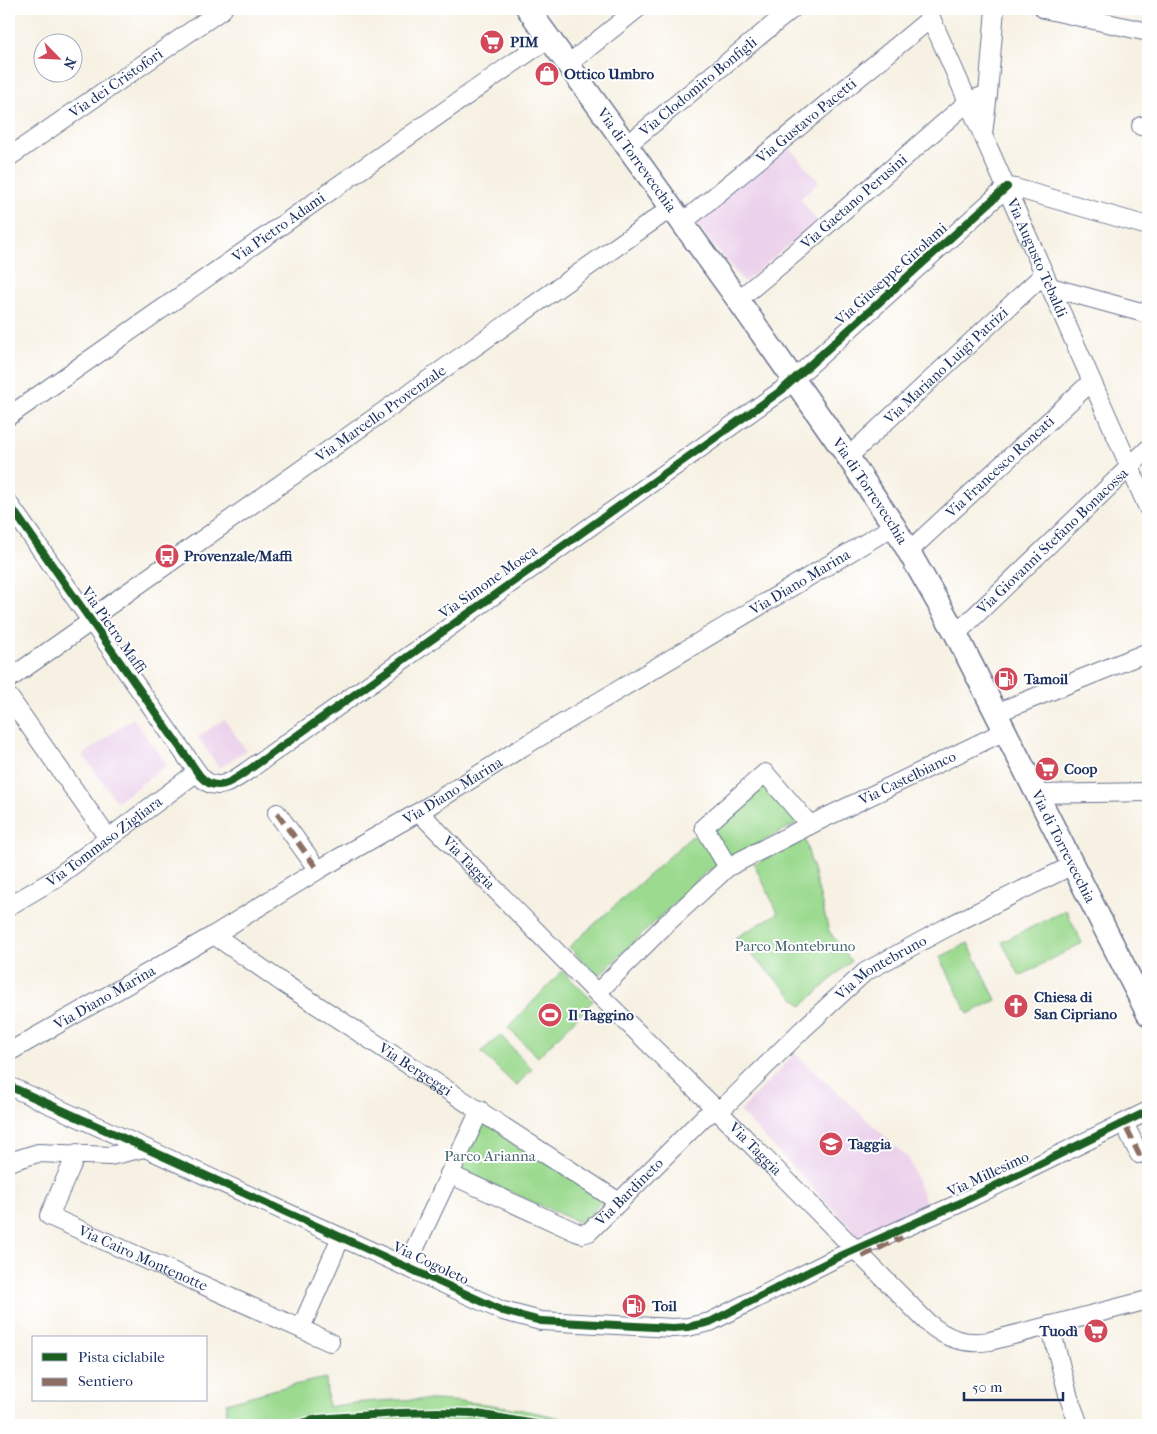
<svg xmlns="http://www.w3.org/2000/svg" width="1157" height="1434" viewBox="0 0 1157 1434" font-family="'IM FELL French Canon',serif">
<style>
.built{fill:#ebd1eb}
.green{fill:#9cda90;stroke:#5c8477}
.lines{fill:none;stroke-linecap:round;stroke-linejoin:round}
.minor-casing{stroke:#68738d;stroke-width:20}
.major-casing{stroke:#68738d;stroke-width:25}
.minor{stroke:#fff;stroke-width:18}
.major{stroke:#fff;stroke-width:22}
.quiet{stroke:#8d6e63;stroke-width:6;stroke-dasharray:12 6;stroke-linecap:butt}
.cycleway-casing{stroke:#fff;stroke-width:11}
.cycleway{stroke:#1b5e20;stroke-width:8}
.labels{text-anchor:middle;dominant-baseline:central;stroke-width:4;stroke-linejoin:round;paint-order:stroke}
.poi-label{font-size:15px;font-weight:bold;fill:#1b2f5e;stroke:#fff;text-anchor:start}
.street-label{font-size:15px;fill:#1b2f5e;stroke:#fff}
.park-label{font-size:15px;fill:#42626d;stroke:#fff}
</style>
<rect width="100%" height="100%" fill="#fff"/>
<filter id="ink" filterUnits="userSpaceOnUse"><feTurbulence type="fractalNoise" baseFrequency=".02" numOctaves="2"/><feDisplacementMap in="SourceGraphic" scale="10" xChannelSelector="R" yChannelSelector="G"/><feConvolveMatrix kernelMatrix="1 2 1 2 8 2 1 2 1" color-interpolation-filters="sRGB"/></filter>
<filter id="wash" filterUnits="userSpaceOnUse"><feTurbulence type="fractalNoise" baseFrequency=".0096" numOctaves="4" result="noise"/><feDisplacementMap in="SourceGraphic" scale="20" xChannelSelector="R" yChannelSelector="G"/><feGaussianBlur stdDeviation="1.12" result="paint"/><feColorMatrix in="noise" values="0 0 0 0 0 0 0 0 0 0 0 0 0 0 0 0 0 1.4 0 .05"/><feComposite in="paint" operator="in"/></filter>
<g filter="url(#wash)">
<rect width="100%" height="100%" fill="#f7f1e3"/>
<g class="built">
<path d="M785,143L819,182L800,199L818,221L744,282L693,221Z"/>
<path d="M133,718L167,765L117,802L83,755Z"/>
<path d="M224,719L246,750L219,768L198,737Z"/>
<path d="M795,1053L909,1159L927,1206L858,1235L740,1112Z"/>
</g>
<g class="green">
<path d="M766,782L799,822L730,859L713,828Z"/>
<path d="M702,835L718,866L707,871L599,976L569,947L691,837Z"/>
<path d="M805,839L829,931L851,961L802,1006L735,938L778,913L754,864Z"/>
<path d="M1066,910L1082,943L1020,976L1002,942Z"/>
<path d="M968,943L996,1000L968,1014L940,957Z"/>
<path d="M562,971L593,1001L538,1057L508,1028Z"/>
<path d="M500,1035L532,1069L516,1086L481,1052Z"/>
<path d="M481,1120L603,1199L583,1224L456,1168Z"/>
<path d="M326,1378L328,1407C412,1392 503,1401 585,1425H227L226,1403L280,1388Z"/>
</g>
</g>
<g filter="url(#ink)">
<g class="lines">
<defs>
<g id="minor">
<path id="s1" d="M927,9L1148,508"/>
<path d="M1044,9L1148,32"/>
<path d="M567,65L637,9"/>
<path d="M1141,126L1148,127"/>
<path d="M983,134L988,94L995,9"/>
<path id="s2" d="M627,145L792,9"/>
<path id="s3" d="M9,157L223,9"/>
<path d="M1007,187L1015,188L1148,226"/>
<path id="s4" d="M682,223L931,18"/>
<path d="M1050,287L1148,314"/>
<path id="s5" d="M738,300L803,246L969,101L988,94"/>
<path id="s6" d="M9,416L549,38"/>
<path id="s7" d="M848,457L1044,274"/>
<path d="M9,504L200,776C217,795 234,780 250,769L782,390L1007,187"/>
<path id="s8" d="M909,551L1091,382"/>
<path id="s9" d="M90,619L671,208"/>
<path id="s10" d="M956,634L1148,449"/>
<path d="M9,679L83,627"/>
<path d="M9,697L108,838"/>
<path d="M996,713L1148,652"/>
<path d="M1037,794L1148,792"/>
<path id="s11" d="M419,812L597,993L717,1110L928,1323C947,1339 965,1345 990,1341L1148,1300"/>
<path d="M277,813L318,870"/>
<path d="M728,867L704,827L765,773L810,825"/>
<path id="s12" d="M9,906L53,880L197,772"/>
<path id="s13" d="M214,935L283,983L619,1202"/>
<path id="s14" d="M597,993L665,925L728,867L810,825L1005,731"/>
<path id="s15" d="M9,1052L214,935L318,870L419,812L521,748L894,526"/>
<path d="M9,1086L503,1311L541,1321L673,1328L688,1327L710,1322L834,1259L958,1204L1148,1111"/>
<path d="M1127,1129L1139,1154L1148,1150"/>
<path id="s16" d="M77,1153L49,1216L330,1342"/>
<path d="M9,1162L38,1153L110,1156L144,1148"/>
<path id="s17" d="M449,1174L576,1232L582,1234L589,1232L704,1117L727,1104L802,1030L865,972L953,924L1073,865"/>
<path d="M406,1267L480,1110"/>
<path d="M1050,1325L1069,1398L1079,1425"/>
<path d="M301,1328L341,1237"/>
</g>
<g id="major">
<path id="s18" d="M528,9L738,300L848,457L894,526L956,634L1148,1014"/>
</g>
</defs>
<use href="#minor" class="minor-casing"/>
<use href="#major" class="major-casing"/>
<use href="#minor" class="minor"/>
<use href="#major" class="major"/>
<g class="quiet">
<path d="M277,813L318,870"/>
<path d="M1127,1129L1139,1154L1148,1150"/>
<path d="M862,1256L902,1237"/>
</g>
<defs>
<g id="cycleway">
<path d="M9,504L200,776C217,795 234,780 250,769L782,390L1007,187"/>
<path d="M9,1086L503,1311L541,1321L673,1328L688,1327L710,1322L834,1259L958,1204L1148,1111"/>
<path d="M293,1425L318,1419L398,1413L438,1412L472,1413L541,1425"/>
</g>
</defs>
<use href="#cycleway" class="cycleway-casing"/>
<use href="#cycleway" class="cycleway"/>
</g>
</g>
<defs>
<symbol id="supermarket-disc" viewBox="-11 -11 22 22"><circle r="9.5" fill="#d1495b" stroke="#fff"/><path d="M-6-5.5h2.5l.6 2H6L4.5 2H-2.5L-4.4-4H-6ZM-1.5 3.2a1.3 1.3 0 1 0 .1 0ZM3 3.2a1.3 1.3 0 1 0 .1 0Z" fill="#fff"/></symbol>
<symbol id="shop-disc" viewBox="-11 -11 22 22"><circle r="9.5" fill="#d1495b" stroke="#fff"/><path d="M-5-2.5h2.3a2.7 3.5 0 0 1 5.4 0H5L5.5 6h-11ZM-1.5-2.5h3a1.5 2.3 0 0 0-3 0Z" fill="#fff"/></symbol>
<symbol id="bus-disc" viewBox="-11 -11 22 22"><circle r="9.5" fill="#d1495b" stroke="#fff"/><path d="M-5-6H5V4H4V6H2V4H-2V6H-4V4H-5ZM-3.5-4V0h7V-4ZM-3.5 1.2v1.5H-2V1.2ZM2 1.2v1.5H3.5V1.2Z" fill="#fff"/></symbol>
<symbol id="fuel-disc" viewBox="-11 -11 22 22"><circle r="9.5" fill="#d1495b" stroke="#fff"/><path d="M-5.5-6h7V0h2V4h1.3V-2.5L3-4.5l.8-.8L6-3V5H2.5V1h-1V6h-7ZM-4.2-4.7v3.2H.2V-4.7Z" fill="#fff"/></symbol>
<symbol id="church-disc" viewBox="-11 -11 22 22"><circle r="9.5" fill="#d1495b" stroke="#fff"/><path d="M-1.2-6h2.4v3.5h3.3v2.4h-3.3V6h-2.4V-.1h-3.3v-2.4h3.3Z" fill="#fff"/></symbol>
<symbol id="stadium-disc" viewBox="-11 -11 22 22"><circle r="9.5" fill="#d1495b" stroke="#fff"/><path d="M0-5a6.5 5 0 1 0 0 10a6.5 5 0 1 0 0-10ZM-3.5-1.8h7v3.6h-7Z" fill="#fff"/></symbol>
<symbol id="school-disc" viewBox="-11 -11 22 22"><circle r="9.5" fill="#d1495b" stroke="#fff"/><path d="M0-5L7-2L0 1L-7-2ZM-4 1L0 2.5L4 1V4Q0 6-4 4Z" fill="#fff"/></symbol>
</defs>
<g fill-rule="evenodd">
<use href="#supermarket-disc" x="478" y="28" width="28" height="28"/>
<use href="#shop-disc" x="533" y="60" width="28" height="28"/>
<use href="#bus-disc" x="153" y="542" width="28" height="28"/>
<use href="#fuel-disc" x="992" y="665" width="28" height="28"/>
<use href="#supermarket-disc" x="1033" y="755" width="28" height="28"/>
<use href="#church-disc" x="1002" y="992" width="28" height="28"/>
<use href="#stadium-disc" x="536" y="1001" width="28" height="28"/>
<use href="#school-disc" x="817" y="1130" width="28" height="28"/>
<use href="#fuel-disc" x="620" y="1292" width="28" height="28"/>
<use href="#supermarket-disc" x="1082" y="1317" width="28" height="28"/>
</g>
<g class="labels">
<g class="poi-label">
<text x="510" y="42">PIM</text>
<text x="564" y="74">Ottico Umbro</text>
<text x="184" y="556">Provenzale/Maffi</text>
<text x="1024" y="679">Tamoil</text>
<text x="1064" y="769">Coop</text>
<text x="1034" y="997">Chiesa di<tspan x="1034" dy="17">San Cipriano</tspan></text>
<text x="568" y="1015">Il Taggino</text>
<text x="848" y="1144">Taggia</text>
<text x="652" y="1306">Toil</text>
<text x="1078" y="1331" text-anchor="end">Tuodì</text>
</g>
<g class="street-label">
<text stroke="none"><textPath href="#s3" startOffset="130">Via dei Cristofori</textPath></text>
<text stroke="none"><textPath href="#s2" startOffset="92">Via Clodomiro Bonfigli</textPath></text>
<text stroke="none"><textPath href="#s4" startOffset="161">Via Gustavo Pacetti</textPath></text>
<text stroke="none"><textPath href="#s18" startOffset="186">Via di Torrevecchia</textPath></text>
<text stroke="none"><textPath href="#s5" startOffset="152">Via Gaetano Perusini</textPath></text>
<text stroke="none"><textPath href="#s6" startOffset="329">Via Pietro Adami</textPath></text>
<text stroke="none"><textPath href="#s1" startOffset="272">Via Augusto Tebaldi</textPath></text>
<text transform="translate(891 274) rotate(-42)">Via Giuseppe Girolami</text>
<text stroke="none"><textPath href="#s7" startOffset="134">Via Mariano Luigi Patrizi</textPath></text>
<text stroke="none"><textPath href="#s9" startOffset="356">Via Marcello Provenzale</textPath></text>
<text stroke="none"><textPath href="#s8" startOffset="124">Via Francesco Roncati</textPath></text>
<text stroke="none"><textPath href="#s18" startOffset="591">Via di Torrevecchia</textPath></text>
<text stroke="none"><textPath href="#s10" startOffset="134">Via Giovanni Stefano Bonacossa</textPath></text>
<text transform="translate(488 582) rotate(-35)">Via Simone Mosca</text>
<text stroke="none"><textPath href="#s15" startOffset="920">Via Diano Marina</textPath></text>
<text transform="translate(114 630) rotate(55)">Via Pietro Maffi</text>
<text stroke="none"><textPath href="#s14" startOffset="382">Via Castelbianco</textPath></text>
<text stroke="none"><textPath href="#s15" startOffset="515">Via Diano Marina</textPath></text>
<text stroke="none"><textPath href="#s12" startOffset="115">Via Tommaso Zigliara</textPath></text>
<text stroke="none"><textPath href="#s18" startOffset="996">Via di Torrevecchia</textPath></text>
<text stroke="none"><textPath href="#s11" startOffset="71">Via Taggia</textPath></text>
<text stroke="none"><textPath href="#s17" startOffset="549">Via Montebruno</textPath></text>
<text stroke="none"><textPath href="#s15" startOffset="110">Via Diano Marina</textPath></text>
<text stroke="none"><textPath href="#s13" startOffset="242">Via Bergeggi</textPath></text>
<text stroke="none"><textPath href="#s11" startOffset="476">Via Taggia</textPath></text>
<text transform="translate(988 1174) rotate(-25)">Via Millesimo</text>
<text stroke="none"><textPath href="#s17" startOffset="210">Via Bardineto</textPath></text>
<text stroke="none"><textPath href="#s16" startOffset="172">Via Cairo Montenotte</textPath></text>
<text transform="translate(431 1263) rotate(25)">Via Cogoleto</text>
</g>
<g class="park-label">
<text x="795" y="946">Parco Montebruno</text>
<text x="490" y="1156">Parco Arianna</text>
</g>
</g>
<rect width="1157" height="1434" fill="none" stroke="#fff" stroke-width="30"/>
<rect x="32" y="1336" width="175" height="65" fill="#ffffff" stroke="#a4acbf"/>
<rect x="42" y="1353" width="25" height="8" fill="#1b5e20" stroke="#a4acbf"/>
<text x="78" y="1362" font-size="15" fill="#1b2f5e">Pista ciclabile</text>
<rect x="42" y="1378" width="25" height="8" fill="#8d6e63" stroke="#a4acbf"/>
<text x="78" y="1386" font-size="15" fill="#1b2f5e">Sentiero</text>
<g transform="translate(58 58) rotate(114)"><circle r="24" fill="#ffffff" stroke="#a4acbf"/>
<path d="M0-4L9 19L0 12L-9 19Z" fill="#d1495b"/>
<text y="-8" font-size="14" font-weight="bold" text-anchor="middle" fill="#1b2f5e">N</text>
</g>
<path d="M964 1392v8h99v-8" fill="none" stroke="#1b2f5e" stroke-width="2.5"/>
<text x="972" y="1392" font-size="15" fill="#1b2f5e" stroke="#ffffff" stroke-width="4" paint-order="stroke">50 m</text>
</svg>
